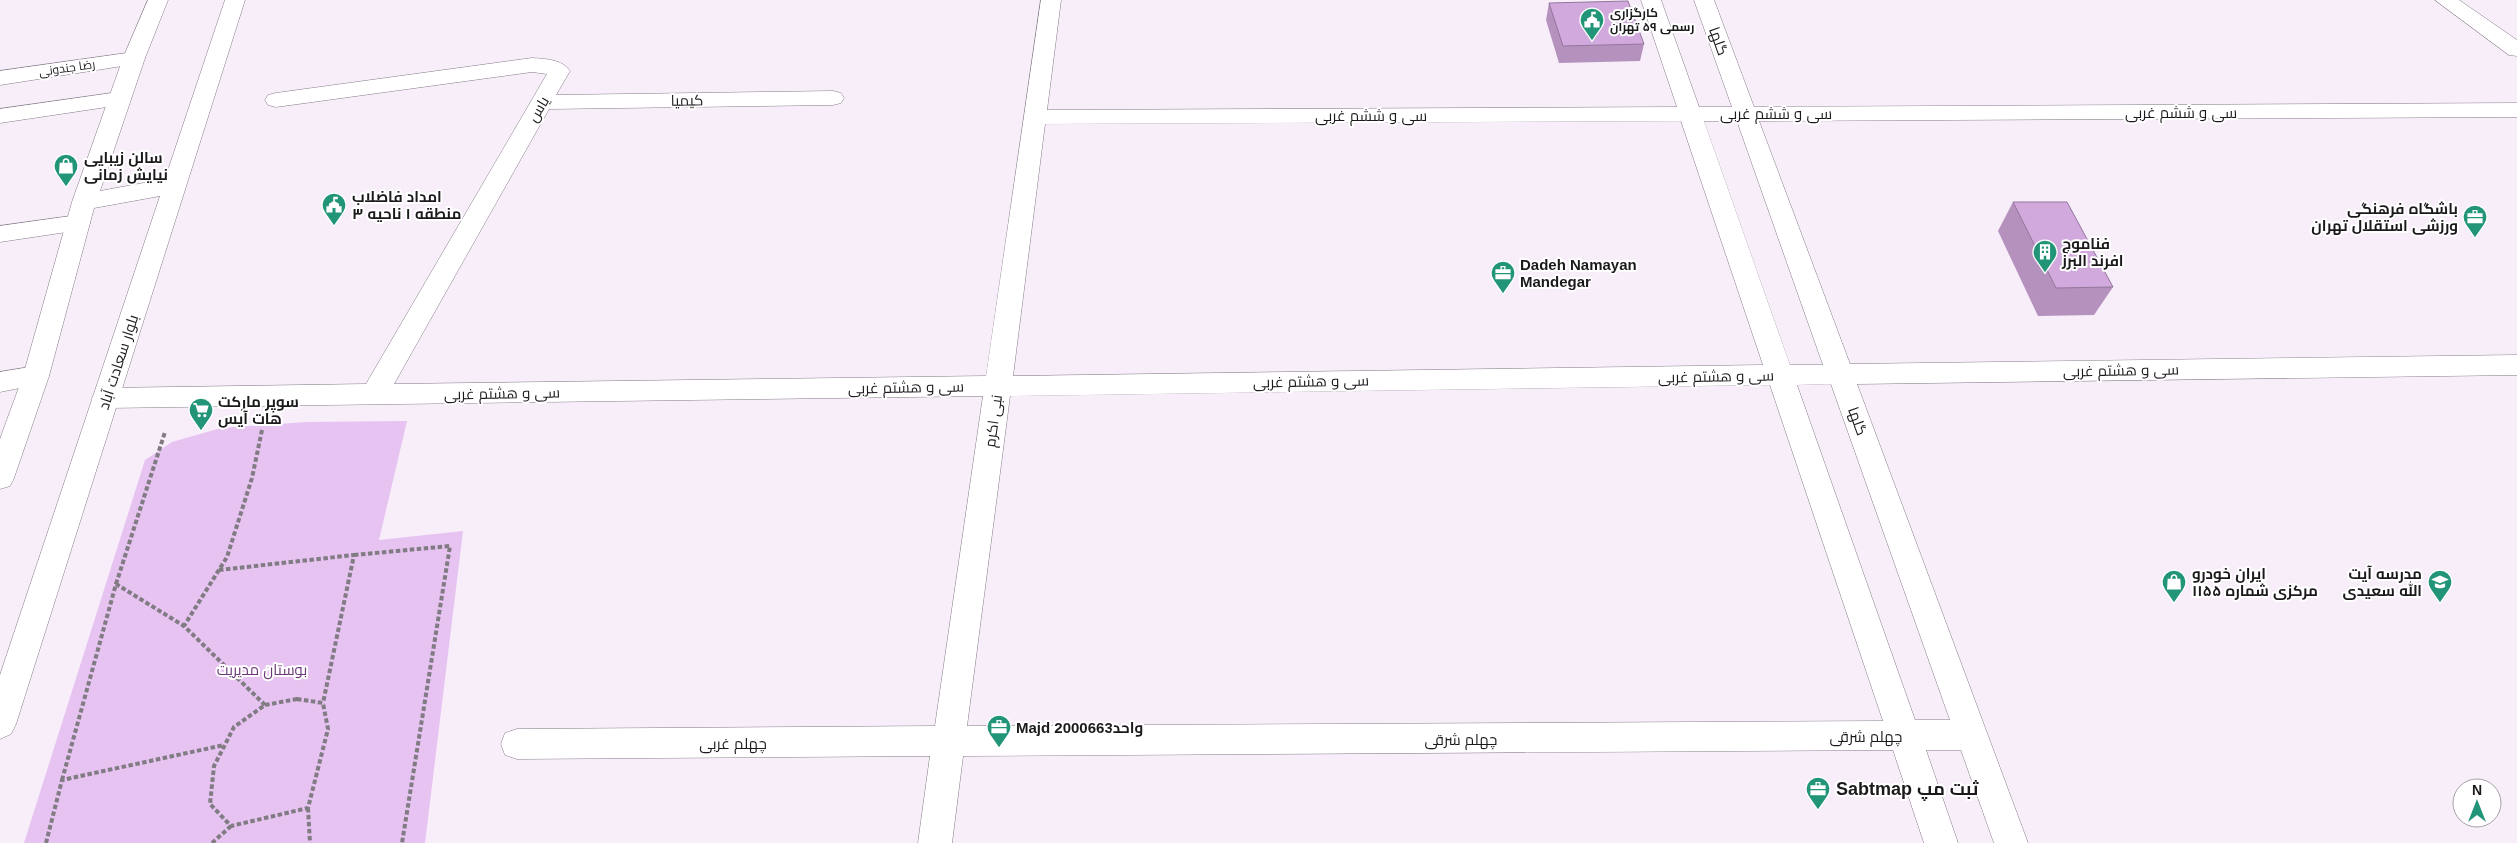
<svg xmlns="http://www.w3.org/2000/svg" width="2517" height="843" viewBox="0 0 2517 843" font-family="Arial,Cairo,sans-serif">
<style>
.green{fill:#e6c3f0}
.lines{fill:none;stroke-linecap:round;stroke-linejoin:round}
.minor-casing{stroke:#837b85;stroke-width:1}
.tertiary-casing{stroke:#837b85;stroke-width:1}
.secondary-casing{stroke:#837b85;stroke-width:1}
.path{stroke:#817b83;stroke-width:4;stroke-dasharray:4.5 2.5;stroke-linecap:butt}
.minor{fill:#fff;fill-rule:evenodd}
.tertiary{fill:#fff;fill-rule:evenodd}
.secondary{fill:#fff;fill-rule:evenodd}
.wall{fill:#b591be}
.building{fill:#d2a9dd;stroke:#93769b}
.labels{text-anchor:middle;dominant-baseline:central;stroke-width:4;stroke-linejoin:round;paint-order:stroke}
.far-poi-label{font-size:12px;font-weight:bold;fill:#1c191d;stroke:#fff;text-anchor:start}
.far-street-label{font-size:12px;fill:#1c191d;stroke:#fff}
.street-label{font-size:15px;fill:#1c191d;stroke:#fff}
.poi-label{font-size:15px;font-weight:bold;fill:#1c191d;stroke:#fff;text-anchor:start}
.park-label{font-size:15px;fill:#6a3777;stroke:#fff}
.near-poi-label{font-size:18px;font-weight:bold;fill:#1c191d;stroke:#fff;text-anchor:start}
</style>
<rect width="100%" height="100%" fill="#f7eefa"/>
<path class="green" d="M407,421L379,540L463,531L425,843H24L145,460L172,442L221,428L306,422Z"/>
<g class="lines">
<defs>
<g id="minor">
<path d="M1041,0H1061L1047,110L1677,107L1641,0H1661L1699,107H1732L1694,0H1714L1754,107L2517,103V117L1759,121L1850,364L2517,355V375L1857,384L2028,843H1994L1961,750H1926L1958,843H1924L1893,750L963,756L952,843H918L930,756L517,759L505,755L501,744L505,733L517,729L935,726L983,396L106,408L96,405L92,398L96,391L106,388L366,384L547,74L532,72L276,107L268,105L265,100L268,95L276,93L532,58C545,59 562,59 570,71L556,95L833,91L841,93L844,98L841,103L833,105L549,109L394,384L986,376ZM1681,121L1763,365L1013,376L1045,124ZM1704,121H1737L1823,365H1790ZM1831,384L1950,720H1915L1797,385ZM1770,385L1883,721L967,726L1010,396Z"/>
<path d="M134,52L142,53L145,58L142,63L0,85V71Z"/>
<path d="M119,92L127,94L130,99L127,104L0,123V109Z"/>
<path d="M78,215L87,217L90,223L87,229L0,242V226Z"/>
<path d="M36,366L45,369L49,376L45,383L0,392V372Z"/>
</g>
<path id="tertiary" d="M2435,0H2459L2517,40V56L2509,55Z"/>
<path id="secondary" d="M148,0H168L145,58L100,191L165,179L225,0H245L16,724L11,734L0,739V675L160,196L94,208L49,376L14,478L10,486L0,489V439L23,376L72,202L123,58Z"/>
</defs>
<use href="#minor" class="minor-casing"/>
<use href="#tertiary" class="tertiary-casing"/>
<use href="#secondary" class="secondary-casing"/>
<g class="path">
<path d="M262,430L252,478L227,557L184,626L265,705"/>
<path d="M354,555L450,546L402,843"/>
<path d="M219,570L354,555L323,703"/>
<path d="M116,584L165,432"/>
<path d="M297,699L323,703L328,729L308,808L231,826L210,804L214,766L234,727L265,705Z"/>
<path d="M62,780L116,584L184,626"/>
<path d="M308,808L310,843"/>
<path d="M46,843L62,780L224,745"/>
<path d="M212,843L231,826"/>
</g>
<use href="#minor" class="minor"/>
<use href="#tertiary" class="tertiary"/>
<use href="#secondary" class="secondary"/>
</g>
<g class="wall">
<path d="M1549,3L1644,44L1640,61L1559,63L1546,20Z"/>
<path d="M2013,202L2113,287L2094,315L2038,316L1998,231Z"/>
</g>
<g class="building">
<path d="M1628,1L1644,44L1563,46L1549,3Z"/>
<path d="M2013,202H2067L2113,287L2056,288Z"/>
</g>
<defs>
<symbol id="civic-pin" viewBox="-11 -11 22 30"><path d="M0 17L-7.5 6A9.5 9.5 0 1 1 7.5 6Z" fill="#229578" stroke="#fff"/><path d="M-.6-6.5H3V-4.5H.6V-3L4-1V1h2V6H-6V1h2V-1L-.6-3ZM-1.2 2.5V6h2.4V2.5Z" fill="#fff"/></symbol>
<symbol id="shop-pin" viewBox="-11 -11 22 30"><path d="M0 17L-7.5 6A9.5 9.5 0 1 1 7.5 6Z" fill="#229578" stroke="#fff"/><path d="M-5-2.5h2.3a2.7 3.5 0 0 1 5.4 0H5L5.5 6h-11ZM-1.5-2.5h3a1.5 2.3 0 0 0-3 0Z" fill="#fff"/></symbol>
<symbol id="office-pin" viewBox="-11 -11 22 30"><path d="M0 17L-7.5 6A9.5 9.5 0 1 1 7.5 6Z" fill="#229578" stroke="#fff"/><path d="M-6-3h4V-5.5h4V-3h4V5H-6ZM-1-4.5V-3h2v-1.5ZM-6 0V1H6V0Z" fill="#fff"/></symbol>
<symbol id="building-pin" viewBox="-11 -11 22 30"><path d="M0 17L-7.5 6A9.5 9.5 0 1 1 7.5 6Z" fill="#229578" stroke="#fff"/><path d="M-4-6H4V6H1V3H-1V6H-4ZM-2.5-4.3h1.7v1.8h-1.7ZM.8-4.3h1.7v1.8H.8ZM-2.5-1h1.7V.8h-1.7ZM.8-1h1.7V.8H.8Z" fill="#fff"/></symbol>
<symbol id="supermarket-pin" viewBox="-11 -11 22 30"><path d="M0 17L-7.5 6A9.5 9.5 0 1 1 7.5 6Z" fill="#229578" stroke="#fff"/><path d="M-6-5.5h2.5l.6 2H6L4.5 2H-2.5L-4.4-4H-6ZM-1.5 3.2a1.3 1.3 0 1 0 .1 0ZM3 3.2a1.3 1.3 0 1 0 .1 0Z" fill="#fff"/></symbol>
<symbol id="school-pin" viewBox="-11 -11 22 30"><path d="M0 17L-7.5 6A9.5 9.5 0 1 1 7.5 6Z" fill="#229578" stroke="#fff"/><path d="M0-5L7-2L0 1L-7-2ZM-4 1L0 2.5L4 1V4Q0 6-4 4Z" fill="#fff"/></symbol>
</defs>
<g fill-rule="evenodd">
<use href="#civic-pin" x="1578" y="6" width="28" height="38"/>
<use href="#shop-pin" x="52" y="152" width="28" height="38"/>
<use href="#civic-pin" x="320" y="191" width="28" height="38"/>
<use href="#office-pin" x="2461" y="203" width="28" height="38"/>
<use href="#building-pin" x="2031" y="238" width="28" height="38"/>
<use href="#office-pin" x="1489" y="259" width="28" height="38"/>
<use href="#supermarket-pin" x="187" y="396" width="28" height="38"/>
<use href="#shop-pin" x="2160" y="568" width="28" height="38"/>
<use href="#school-pin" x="2426" y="568" width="28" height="38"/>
<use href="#office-pin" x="985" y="713" width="28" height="38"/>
<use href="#office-pin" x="1804" y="775" width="28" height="38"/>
</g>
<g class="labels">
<g class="far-poi-label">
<text x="1610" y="13">کارگزاری<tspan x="1610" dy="14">رسمی ۵۹ تهران</tspan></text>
</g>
<g class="far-street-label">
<text transform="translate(67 68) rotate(-8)">رضا جندونی</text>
</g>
<g class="street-label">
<text transform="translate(1719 41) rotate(70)">گلها</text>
<text transform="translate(687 100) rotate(-1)">کیمیا</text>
<text transform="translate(538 109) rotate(-59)">یاس</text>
<text x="2181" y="112">سی و ششم غربی</text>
<text x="1776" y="113">سی و ششم غربی</text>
<text x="1371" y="115">سی و ششم غربی</text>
<text transform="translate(118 362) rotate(-72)">بلوار سعادت آباد</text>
<text transform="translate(2121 370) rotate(-1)">سی و هشتم غربی</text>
<text transform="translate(1716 376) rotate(-1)">سی و هشتم غربی</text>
<text transform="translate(1311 381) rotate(-1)">سی و هشتم غربی</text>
<text transform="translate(906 387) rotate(-1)">سی و هشتم غربی</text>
<text transform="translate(502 393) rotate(-1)">سی و هشتم غربی</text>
<text transform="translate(993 421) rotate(-82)">نبی اکرم</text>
<text transform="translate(1858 421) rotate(70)">گلها</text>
<text x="1866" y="736">چهلم شرقی</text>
<text x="1461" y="739">چهلم شرقی</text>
<text x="733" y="743">چهلم غربی</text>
</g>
<g class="poi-label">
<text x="84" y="157">سالن زیبایی<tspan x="84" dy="17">نیایش زمانی</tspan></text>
<text x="352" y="196">امداد فاضلاب<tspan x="352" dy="17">منطقه ۱ ناحیه ۳</tspan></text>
<text x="2458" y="208" text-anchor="end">باشگاه فرهنگی<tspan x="2458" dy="17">ورزشی استقلال تهران</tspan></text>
<text x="2062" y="243">فناموج<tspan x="2062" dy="17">افرند البرز</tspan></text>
<text x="1520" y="264">Dadeh Namayan<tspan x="1520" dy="17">Mandegar</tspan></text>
<text x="218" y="401">سوپر مارکت<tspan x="218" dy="17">هات آیس</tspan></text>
<text x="2192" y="573">ایران خودرو<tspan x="2192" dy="17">مرکزی شماره ۱۱۵۵</tspan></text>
<text x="2422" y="573" text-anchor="end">مدرسه آیت<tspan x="2422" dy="17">الله سعیدی</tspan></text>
<text x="1016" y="727">Majd واحد2000663</text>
</g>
<g class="park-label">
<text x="262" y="669">بوستان مدیریت</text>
</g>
<g class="near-poi-label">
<text x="1836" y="789">Sabtmap ثبت مپ</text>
</g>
</g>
<g transform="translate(2477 803)"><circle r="24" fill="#ffffff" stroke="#a4a3a5"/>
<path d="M0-4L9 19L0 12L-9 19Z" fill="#229578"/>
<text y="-8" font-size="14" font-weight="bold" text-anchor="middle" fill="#1c191d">N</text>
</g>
</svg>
